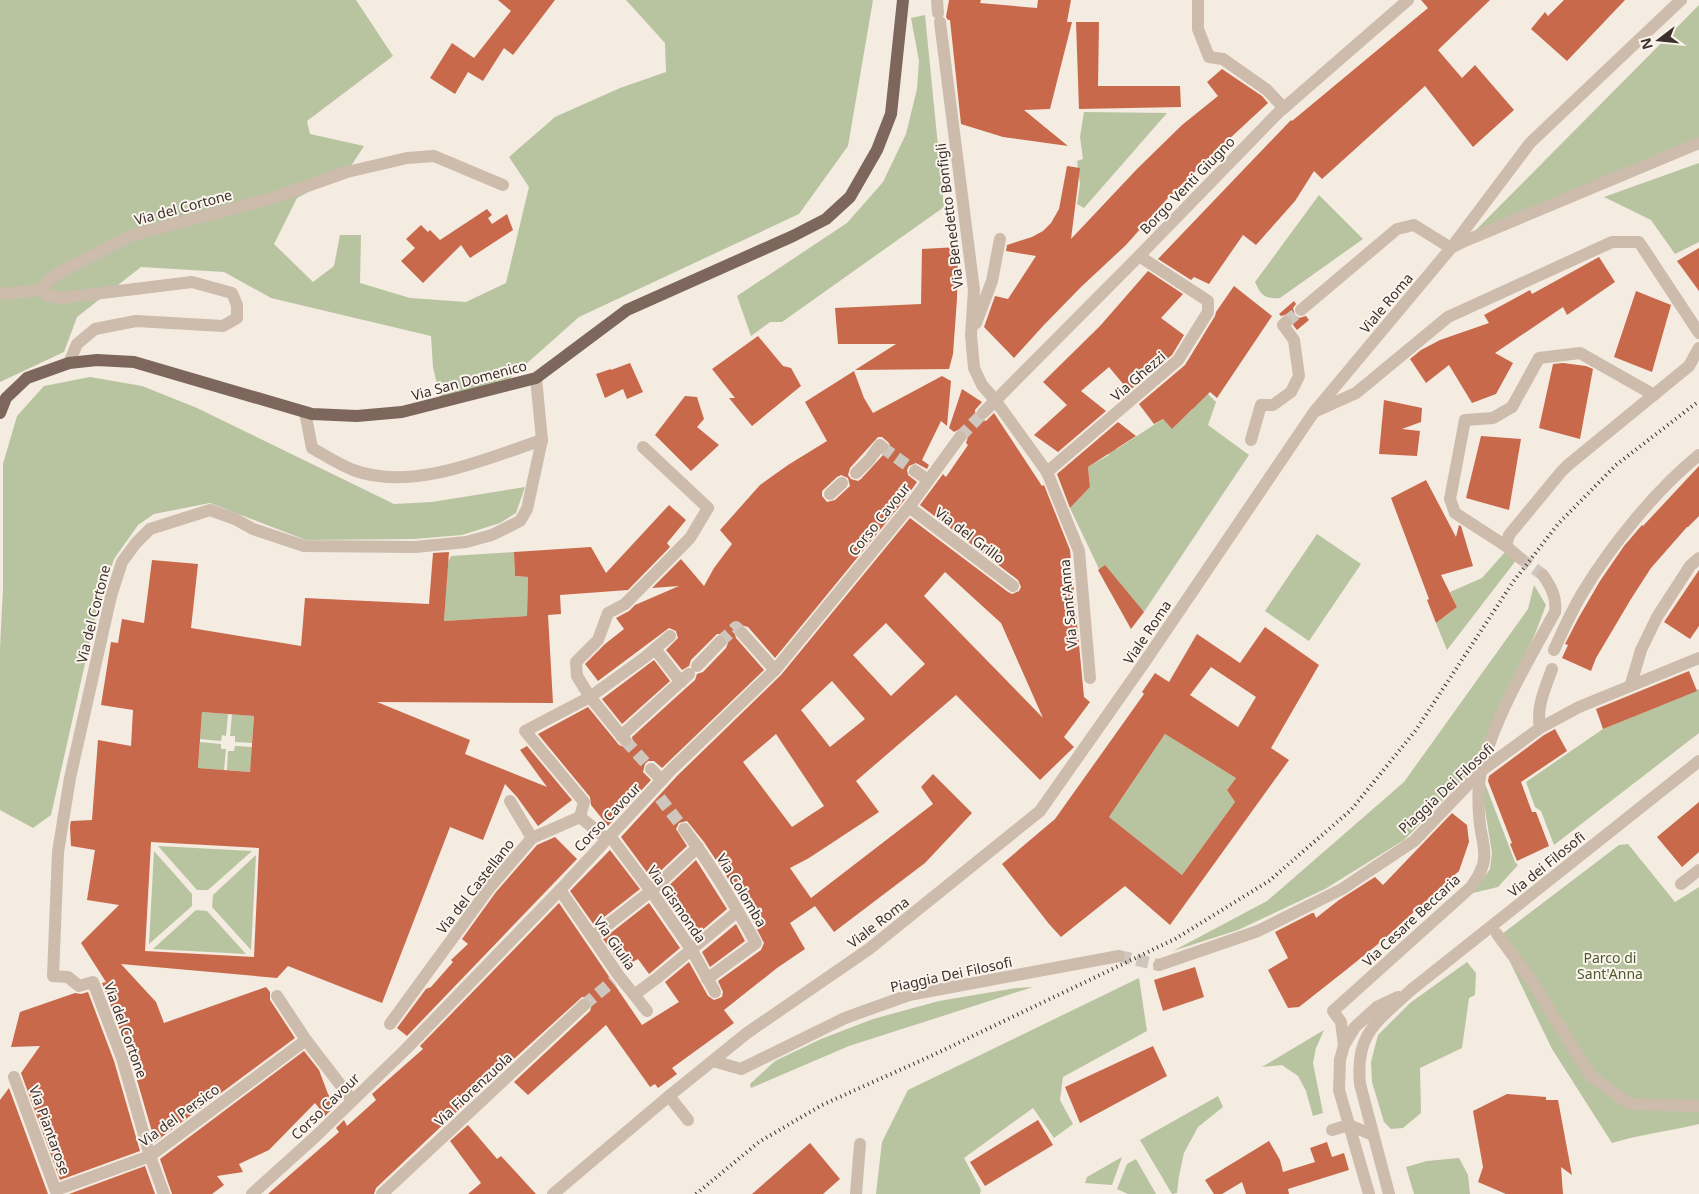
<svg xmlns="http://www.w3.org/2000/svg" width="1699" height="1194" viewBox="0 0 1699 1194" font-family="'Noto Sans',sans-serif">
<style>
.green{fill:#b8c4a0}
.building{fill:#c8694b;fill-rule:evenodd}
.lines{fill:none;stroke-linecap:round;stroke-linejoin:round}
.minor-tunnel{stroke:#cfc6bd;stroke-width:12;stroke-dasharray:12 6;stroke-linecap:butt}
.minor{stroke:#cdbbac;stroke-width:12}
.major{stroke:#7d675c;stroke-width:12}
.rail{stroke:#3b302b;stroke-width:4;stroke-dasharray:1 4;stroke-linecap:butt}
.labels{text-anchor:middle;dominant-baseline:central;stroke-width:4;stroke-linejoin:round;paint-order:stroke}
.street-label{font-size:14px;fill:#3b302b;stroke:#fbf5ee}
.park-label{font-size:14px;fill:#4a5a2e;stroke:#fbf5ee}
</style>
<rect width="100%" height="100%" fill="#f4ebe1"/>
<g class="green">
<path d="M0,0H356L393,56L307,121L310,134L364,146L347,172L297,198L274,244L313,282L334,266L340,235H361L360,283L410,298L466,302L506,283L529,187L509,157L555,117L620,88L666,72L665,43L626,0H873L848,146L799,214L579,317L499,388L441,402L433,367L431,336L271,298L224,272L141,267L77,317L64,352L0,382Z"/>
<path d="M1699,5V143L1465,241Z"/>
<path d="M925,15L944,207L782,322H770L751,336L737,296L847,223L883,182L906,134L917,89L919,61L911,18Z"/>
<path d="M1084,112L1167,113L1084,208L1077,204L1080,184L1077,161L1083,159L1080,137Z"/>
<path d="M1699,163V242L1675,254L1651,220L1604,197Z"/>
<path d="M1319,195L1363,239L1280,298C1265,299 1261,296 1255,282Z"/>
<path d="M90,377L142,386L197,408L394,504L432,502L525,487L516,513L500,523L462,535L414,539L306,540L210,503L154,514L138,525L114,559L95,619L51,815L33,828L0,810V648L3,588V464L17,416L44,386Z"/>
<path d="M1198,384L1216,402L1208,425L1249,455L1144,612L1124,589L1110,592L1070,508L1090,487L1088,467L1109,455L1106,451L1113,444L1117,449L1163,419L1172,429L1192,410Z"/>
<path d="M1317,534L1361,564L1309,641L1265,611Z"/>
<path d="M1506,551L1517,559L1447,650L1436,623L1457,607L1450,592L1482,578Z"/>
<path d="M514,552L515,576L528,577L527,616L444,621L448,562L451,556Z"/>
<path d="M1534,585L1546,605L1535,634L1470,772L1415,829L1404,840L1325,889L1238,930L1173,951L1267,901L1404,782L1528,609Z"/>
<path d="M1699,689V733L1554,845L1541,811L1535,807L1526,782L1603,729Z"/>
<path d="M202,712L228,714L226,736L222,735L221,741L200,739Z"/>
<path d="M232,714L254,716L252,743L235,742V736H230Z"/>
<path d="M1165,734L1236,778L1227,790L1235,802L1182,875L1109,817Z"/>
<path d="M200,742L221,744V749H226L224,770L198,768Z"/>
<path d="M235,746L252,747L250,772L227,770L228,751H234Z"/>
<path d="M1484,781L1515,862L1518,865L1498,887L1473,893L1490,869L1492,853L1482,791Z"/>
<path d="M1628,844L1675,902L1699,887V1124C1670,1131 1641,1134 1612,1143L1552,1049L1498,937L1619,845Z"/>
<path d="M158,846L252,851L208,890H197Z"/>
<path d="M154,851L192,894V906L149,944Z"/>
<path d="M256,855L251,950L212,907L213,895Z"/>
<path d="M196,910L207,911L246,954L153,949Z"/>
<path d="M1467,962L1476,973L1475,995L1469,998L1462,1048L1420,1068L1421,1113L1403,1128L1391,1129L1384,1122L1372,1082L1371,1062L1378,1035L1410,1003Z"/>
<path d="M1139,978L1147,1031L1063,1077L1060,1100L1073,1124L1054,1138L1033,1108L964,1158L981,1190L980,1194H876L882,1142L908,1090Z"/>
<path d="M1033,987L849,1046L751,1088L750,1084L775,1061L821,1039L873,1019L939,1001L1016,988Z"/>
<path d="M1324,1030L1316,1048L1313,1063L1323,1113L1313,1116L1306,1091L1298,1076L1282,1065L1262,1067Z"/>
<path d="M1218,1096L1223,1107L1198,1127L1184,1153L1179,1176L1177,1193L1172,1194L1140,1140Z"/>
<path d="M1122,1157L1112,1185L1085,1183L1087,1177Z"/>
<path d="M1459,1158L1468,1175L1470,1194H1414L1406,1167L1427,1161Z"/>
<path d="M1136,1159L1156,1194H1128L1117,1189L1127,1164Z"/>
</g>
<g class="building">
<path d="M498,0H555L513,55L504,48L483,81L468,72L455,94L430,78L452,43L474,58L511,11Z"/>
<path d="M949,0H981L980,3L1037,8L1038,0H1071L1067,22H1072L1050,109L1024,110L1068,146L1003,137L961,124L950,20H948L946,17Z"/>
<path d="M1421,0H1490L1438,50L1462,78L1475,65L1514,110L1473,147L1425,86L1322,179L1314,171L1295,201L1256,245L1243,235L1209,284L1194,277L1191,280L1158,259L1291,120L1292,121L1428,8Z"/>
<path d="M1564,0H1625L1567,61L1531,29L1545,12L1548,16Z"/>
<path d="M1076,22H1099L1098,86H1180L1181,107L1079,109Z"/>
<path d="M1222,69L1262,96L1268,103L1214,153L1167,199L1126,245L1081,287L1043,326L1014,358L984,327L995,296L1008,299L1036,256L1006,251L1007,245L1032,237L1043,231L1051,223L1059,209L1067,166L1080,168L1071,239L1137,169L1182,125L1218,96L1207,82Z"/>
<path d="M487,209L492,215L488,218L492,224L507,214L513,230L470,258L461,245L423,283L401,261L415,248L406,239L421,225L428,232L430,230L440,240Z"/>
<path d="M958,247L957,299L953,354L949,369L855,370L896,344H838L835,308L921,304L922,249Z"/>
<path d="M1699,248V291L1677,261Z"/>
<path d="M1599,257L1615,282L1567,315L1563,307L1495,353L1513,363L1496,394L1472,403L1449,365L1426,383L1410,359L1421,350L1440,340L1489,323L1484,315L1530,290L1532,294Z"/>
<path d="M1148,271L1183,294L1161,318L1184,335L1172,355L1129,391L1109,367L1081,391L1106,411L1058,452L1034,435L1067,405L1043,382L1100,326Z"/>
<path d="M1234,286L1272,316L1217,398L1210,392L1172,429L1163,419L1154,424L1139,404L1185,365L1215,316L1216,312Z"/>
<path d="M1636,291L1671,305L1652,372L1614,357Z"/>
<path d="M1294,301L1296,304L1293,308L1295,315L1299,318L1306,316L1309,320L1297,330L1293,325L1294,320L1291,316L1288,314L1281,316L1279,314Z"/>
<path d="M758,336L783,366L791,368L801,386L752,426L729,398H735L712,369Z"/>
<path d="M630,363L643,392L627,399L623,389L605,398L596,374L611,369V370Z"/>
<path d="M1563,363L1586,366L1593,369L1580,439L1539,428L1553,364Z"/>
<path d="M854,371L864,398L873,413L942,376L951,381L947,426L941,421L922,460L929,465L927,469L916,463L909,466L907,470L908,475L917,482L903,502L775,658L748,627L741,625L736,627L734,631L736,638L764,670L662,768L654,761H648L645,764L643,772L651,780L608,826L591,805L590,797L538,734L588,707L619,745L626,748L630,747L633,742L632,737L686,688L695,680L697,674L703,672L726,648L728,643L726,637L721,634H717L691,660L689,666L682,670L666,650L678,638L676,631L669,628L598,681L585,664L605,644L624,629L616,618L629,611L635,605L679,586L652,588L681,559L704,586L714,568L732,544L720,530L760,485L788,465L827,441L805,402ZM878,437H882L888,442L890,445L888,452L883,455L861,479L858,481L851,479L848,475L850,468ZM841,475L848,478L850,486L835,500L827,502L822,496V491L837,477Z"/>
<path d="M962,389L982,402L975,410V415L978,419L986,421L994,413L1042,486L1044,485L1070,550L1084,697L1090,702L1064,737L1074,747L1040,780L956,695L856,781L879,812L809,858L790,868L811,898L933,804L921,787L933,774L972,813L925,863L834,932L815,906L790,923L805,949L777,968L724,1010L734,1023L672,1068L677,1074L658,1088L655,1084L650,1087L606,1025L528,1095L514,1082L590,1011L592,1004L590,1000L587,997H582L485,1085L376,1188L374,1194H268L339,1132L336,1128L344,1120L347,1126L376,1100L372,1094L423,1049L420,1046L559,903L642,1025L679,1002L665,982L689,962L708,996L714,1000L722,997L723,992L718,981L761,950L764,943L745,906L720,866L704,842L687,821L679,823L676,829L687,846L652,879L621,837L677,776L781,675L910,518L1008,592L1012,594L1019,591L1021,587L1018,580L920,505L943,474L946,477L968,445L966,443L968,437L965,431L960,429L954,432L949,428ZM945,572L1001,623L1043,718L924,596ZM886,623L925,664L891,696L853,655ZM832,681L865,719L830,747L801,710ZM776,734L824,806L792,827L743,762Z"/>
<path d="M685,396L697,397L704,419L697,427L719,445L691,471L655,435Z"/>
<path d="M1384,400L1422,408L1421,422L1402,429L1420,431L1417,456L1379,454Z"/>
<path d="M1118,422L1136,436L1088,467L1090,487L1070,508L1057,474Z"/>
<path d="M1481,436L1521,439L1509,510L1466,498Z"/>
<path d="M1699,466V516L1688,527H1687L1651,568L1631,599L1596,658L1591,671L1562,658L1568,645L1565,644L1579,617L1600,581L1624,546L1642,525L1643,526Z"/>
<path d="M1426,480L1456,537L1459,525L1461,526L1473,566L1441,575L1457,607L1436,623L1427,600L1429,599L1391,498Z"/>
<path d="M669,505L686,520L667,543L670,547L628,590L560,595L561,614L548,615L553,703L377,702L470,740L465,754L547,787L520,750L527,746L572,800L538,826L517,797L505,784L483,840L450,827L382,1003L288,966L277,978L121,964L156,1002L164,1023L266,987L270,992V1000L295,1038L155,1142L130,1056L102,983L106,982L81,943L119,905L87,900L95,850L71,846L70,826L71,821L92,820L98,740L131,746L133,710L101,705L111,642L118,643L122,619L144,623L152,560L198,564L191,628L301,646L305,598L429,604L433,553L449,552L444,621L527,616L528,577L515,576L514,552L591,547L606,573ZM202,712L254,716L250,772L198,768ZM151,842L259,848L254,957L145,951Z"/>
<path d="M1105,565L1144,612L1131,629L1098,570Z"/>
<path d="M1699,570V626L1690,639L1664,622Z"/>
<path d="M1265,627L1319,665L1271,748L1289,760L1170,925L1125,886L1061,937L1049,924L1002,864L1055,819L1144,694L1142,692L1155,673L1169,682L1197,634L1240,663ZM1211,667L1256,697L1238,727L1190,695ZM1165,734L1236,778L1227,790L1235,802L1182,875L1109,817Z"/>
<path d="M654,660L670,681L622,724L602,699Z"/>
<path d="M1689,671L1697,691L1603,729L1596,709Z"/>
<path d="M1555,729L1567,751L1521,782L1532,812H1536L1549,846L1517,861L1510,844L1512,843L1488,781L1489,776L1544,735Z"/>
<path d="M1699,802V852L1682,867L1657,837Z"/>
<path d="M1452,813L1467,825L1469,842L1459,871L1383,940L1346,970L1299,1007L1288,1008L1268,970L1288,958L1275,932L1312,913H1314L1316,918L1339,900L1375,877L1383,885Z"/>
<path d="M555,837L577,859L407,1036L397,1028L426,989L431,987L453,962L451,960L468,944L462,939L496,892L537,845Z"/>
<path d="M610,850L640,889L594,925L570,891Z"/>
<path d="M696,860L727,909L693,938L662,892Z"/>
<path d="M649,903L680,948L649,974L638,959L623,967L603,939Z"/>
<path d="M736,924L745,941L710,967L702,952Z"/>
<path d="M1195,967L1204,997L1163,1011L1154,980Z"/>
<path d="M88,992L114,1061L140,1151L60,1180L21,1073L40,1046L11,1047L20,1012L75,993L81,994Z"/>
<path d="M1153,1046L1167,1076L1080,1123L1065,1087Z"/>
<path d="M304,1051L319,1070L328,1094L335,1106L325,1116L315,1103L269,1150L239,1164L243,1172L217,1176L224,1185L212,1194H172L160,1159Z"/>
<path d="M9,1088L48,1194H0V1100Z"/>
<path d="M1507,1094L1546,1097V1100H1558L1572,1175L1561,1167L1563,1194H1506L1478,1182L1483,1167L1473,1111Z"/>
<path d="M1038,1120L1053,1145L985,1186L970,1162Z"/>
<path d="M468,1125L497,1159L501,1156L536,1194H468L481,1183L450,1141Z"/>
<path d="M1269,1141L1280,1160L1283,1172L1315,1162L1310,1148L1327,1142L1332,1157L1344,1153L1349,1170L1288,1189L1289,1194H1246L1242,1182L1222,1194H1214L1205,1180Z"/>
<path d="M810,1143L840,1179L823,1194H752Z"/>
<path d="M145,1166L155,1194H69Z"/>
</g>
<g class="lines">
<g class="minor-tunnel">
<path d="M1286,322L1301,310"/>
<path d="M960,437L983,413"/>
<path d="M882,447L915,471"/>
<path d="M1520,558L1543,575"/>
<path d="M720,642L736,627L742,633"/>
<path d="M625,740L651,769"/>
<path d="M660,798L684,829"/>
<path d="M1119,956L1159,965"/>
<path d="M584,1005L613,981"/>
</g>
<g class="minor">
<path d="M937,0L938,13"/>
<path d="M1198,0V29L1209,57L1223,59L1267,90L1284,108"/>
<path d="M940,22L974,290L971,335L974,368L982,385L995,400L1047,472L1079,551L1090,678"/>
<path d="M0,294L44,290"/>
<path d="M1301,310L1397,229L1414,225L1451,248L1465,241L1699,143"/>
<path d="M976,323L992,281L1000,239"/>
<path d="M69,363L77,344L95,329L136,321L223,326L237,318V305L232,293L192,282L61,298L48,296L44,290L47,282L60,272L133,235L273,198L347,172L407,158L434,156L503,185"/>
<path d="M1316,411L1356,393L1448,317L1612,242H1639L1699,333"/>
<path d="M305,412L312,448C326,456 338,464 353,470C413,492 485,459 542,440"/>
<path d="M983,413L1139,256L1278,113L1408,0"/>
<path d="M1251,440L1261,405H1273L1291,392L1299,376L1294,340L1283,325L1286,322"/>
<path d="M915,471L928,480"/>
<path d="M1047,472L1178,360L1208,312V301L1139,256"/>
<path d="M856,473L869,460L880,445L882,447"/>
<path d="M830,494L842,483"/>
<path d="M909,507L1013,586"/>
<path d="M1506,546L1455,513L1450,499L1465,420L1493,418L1512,407L1539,358L1580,353L1654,395"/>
<path d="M1520,558L1506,546L1509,535L1561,472L1568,465L1689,366L1699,348"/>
<path d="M742,633L775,670"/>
<path d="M655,649L681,682"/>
<path d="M1554,650C1563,630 1572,610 1583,592C1612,544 1656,490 1699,455"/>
<path d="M697,666L720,642"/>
<path d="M1631,684L1641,650L1657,617L1690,566L1699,558"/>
<path d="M1540,728C1536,707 1545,689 1552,669"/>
<path d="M621,736L689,674"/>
<path d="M625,740L590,697L644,658L670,636"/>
<path d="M651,769L662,780"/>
<path d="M510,801L532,838"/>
<path d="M580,817L584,802L525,731L590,697L577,676L576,662L598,640L608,613L625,604L690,538L708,508L643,447"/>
<path d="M684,829C711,864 734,904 756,943L707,979"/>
<path d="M610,836L651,891L691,949L715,992"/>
<path d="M1681,884L1699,870"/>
<path d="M560,890L619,976L647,1011"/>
<path d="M1497,934L1533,983L1591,1076L1630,1104L1699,1106"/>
<path d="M592,937L651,891L698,847"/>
<path d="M1159,965L1258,931L1342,889L1414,841L1481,771L1540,728L1579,707L1699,658"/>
<path d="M634,995L657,978L738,911"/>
<path d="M277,996L306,1040L352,1100"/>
<path d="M390,1024L490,887L532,838L580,817L607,839"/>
<path d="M1344,1045L1341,1022L1333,1011L1471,887C1475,881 1479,876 1481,870C1488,856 1482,840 1480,825C1478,807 1477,789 1481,772C1493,720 1529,659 1555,612C1557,597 1551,587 1543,575"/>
<path d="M713,1061L741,1069L845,1018L909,995L1119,956"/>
<path d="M14,1077L57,1194"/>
<path d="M669,1096L688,1120"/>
<path d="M1332,1130L1349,1125L1373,1135"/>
<path d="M56,1190L150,1156L306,1040"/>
<path d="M164,1194L150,1156L122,1058L93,982L79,986L68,977L53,976L58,852L70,778L111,596L122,562L136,543L150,529L210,510L235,519L253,529L304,546L415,547L466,542L492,535L520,521L527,509L542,440L536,378"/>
<path d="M252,1194L315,1137L406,1049L560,890L671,770L775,670L909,507L960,437"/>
<path d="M382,1194L584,1005"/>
<path d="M553,1194L669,1096L747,1033L869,949L1040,811L1144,663L1314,412L1451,248L1530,143L1681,0"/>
<path d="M856,1194L860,1144"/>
<path d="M1369,1194L1339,1090L1340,1060L1344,1045L1355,1027L1377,1007L1398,997"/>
<path d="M1389,1194L1360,1084C1355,1033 1377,1022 1411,990L1699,761"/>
</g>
<path class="major" d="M0,413L6,398L27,378L69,363L97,360L134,362L312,414L357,416L402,412L536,378L627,310L793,236L826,219L850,197L877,150L891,114L903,0"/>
<path class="rail" d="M696,1194L759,1142L822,1105L931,1056L1175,939L1269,881L1351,810L1416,730L1513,582L1558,524L1616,465L1699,401"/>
</g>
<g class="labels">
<g class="street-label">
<text transform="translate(1187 185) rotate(-46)">Borgo Venti Giugno</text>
<text transform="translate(183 207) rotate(-15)">Via del Cortone</text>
<text transform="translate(949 216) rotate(-97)">Via Benedetto Bonfigli</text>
<text transform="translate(1386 303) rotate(-50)">Viale Roma</text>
<text transform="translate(1138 376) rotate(-41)">Via Ghezzi</text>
<text transform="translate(469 380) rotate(-15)">Via San Domenico</text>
<text transform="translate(879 519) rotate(-51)">Corso Cavour</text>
<text transform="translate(970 535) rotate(37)">Via del Grillo</text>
<text transform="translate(1068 604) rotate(-95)">Via Sant'Anna</text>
<text transform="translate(93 614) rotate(-76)">Via del Cortone</text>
<text transform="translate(1147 632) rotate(-56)">Viale Roma</text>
<text transform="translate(1446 788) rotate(-43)">Piaggia Dei Filosofi</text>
<text transform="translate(607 817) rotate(-46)">Corso Cavour</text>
<text transform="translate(1546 864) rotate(-39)">Via dei Filosofi</text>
<text transform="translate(475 886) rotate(-52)">Via del Castellano</text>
<text transform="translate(742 890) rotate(59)">Via Colomba</text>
<text transform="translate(677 904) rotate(55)">Via Gismonda</text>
<text transform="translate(1411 920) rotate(-43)">Via Cesare Beccaria</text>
<text transform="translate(878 922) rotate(-38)">Viale Roma</text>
<text transform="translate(615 943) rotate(55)">Via Giulia</text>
<text transform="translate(951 974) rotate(-12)">Piaggia Dei Filosofi</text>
<text transform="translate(126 1030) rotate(70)">Via del Cortone</text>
<text transform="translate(473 1089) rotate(-43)">Via Fiorenzuola</text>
<text transform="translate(325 1106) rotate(-44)">Corso Cavour</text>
<text transform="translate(179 1115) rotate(-36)">Via del Persico</text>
<text transform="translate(50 1130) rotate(70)">Via Piantarose</text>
</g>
<g class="park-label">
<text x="1610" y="957">Parco di<tspan x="1610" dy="16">Sant'Anna</tspan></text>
</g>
</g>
<g transform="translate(1659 40) rotate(254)" stroke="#fbf5ee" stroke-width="4" paint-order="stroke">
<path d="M0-4L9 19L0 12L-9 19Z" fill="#3b302b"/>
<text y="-8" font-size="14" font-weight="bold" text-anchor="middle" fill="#3b302b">N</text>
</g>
</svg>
